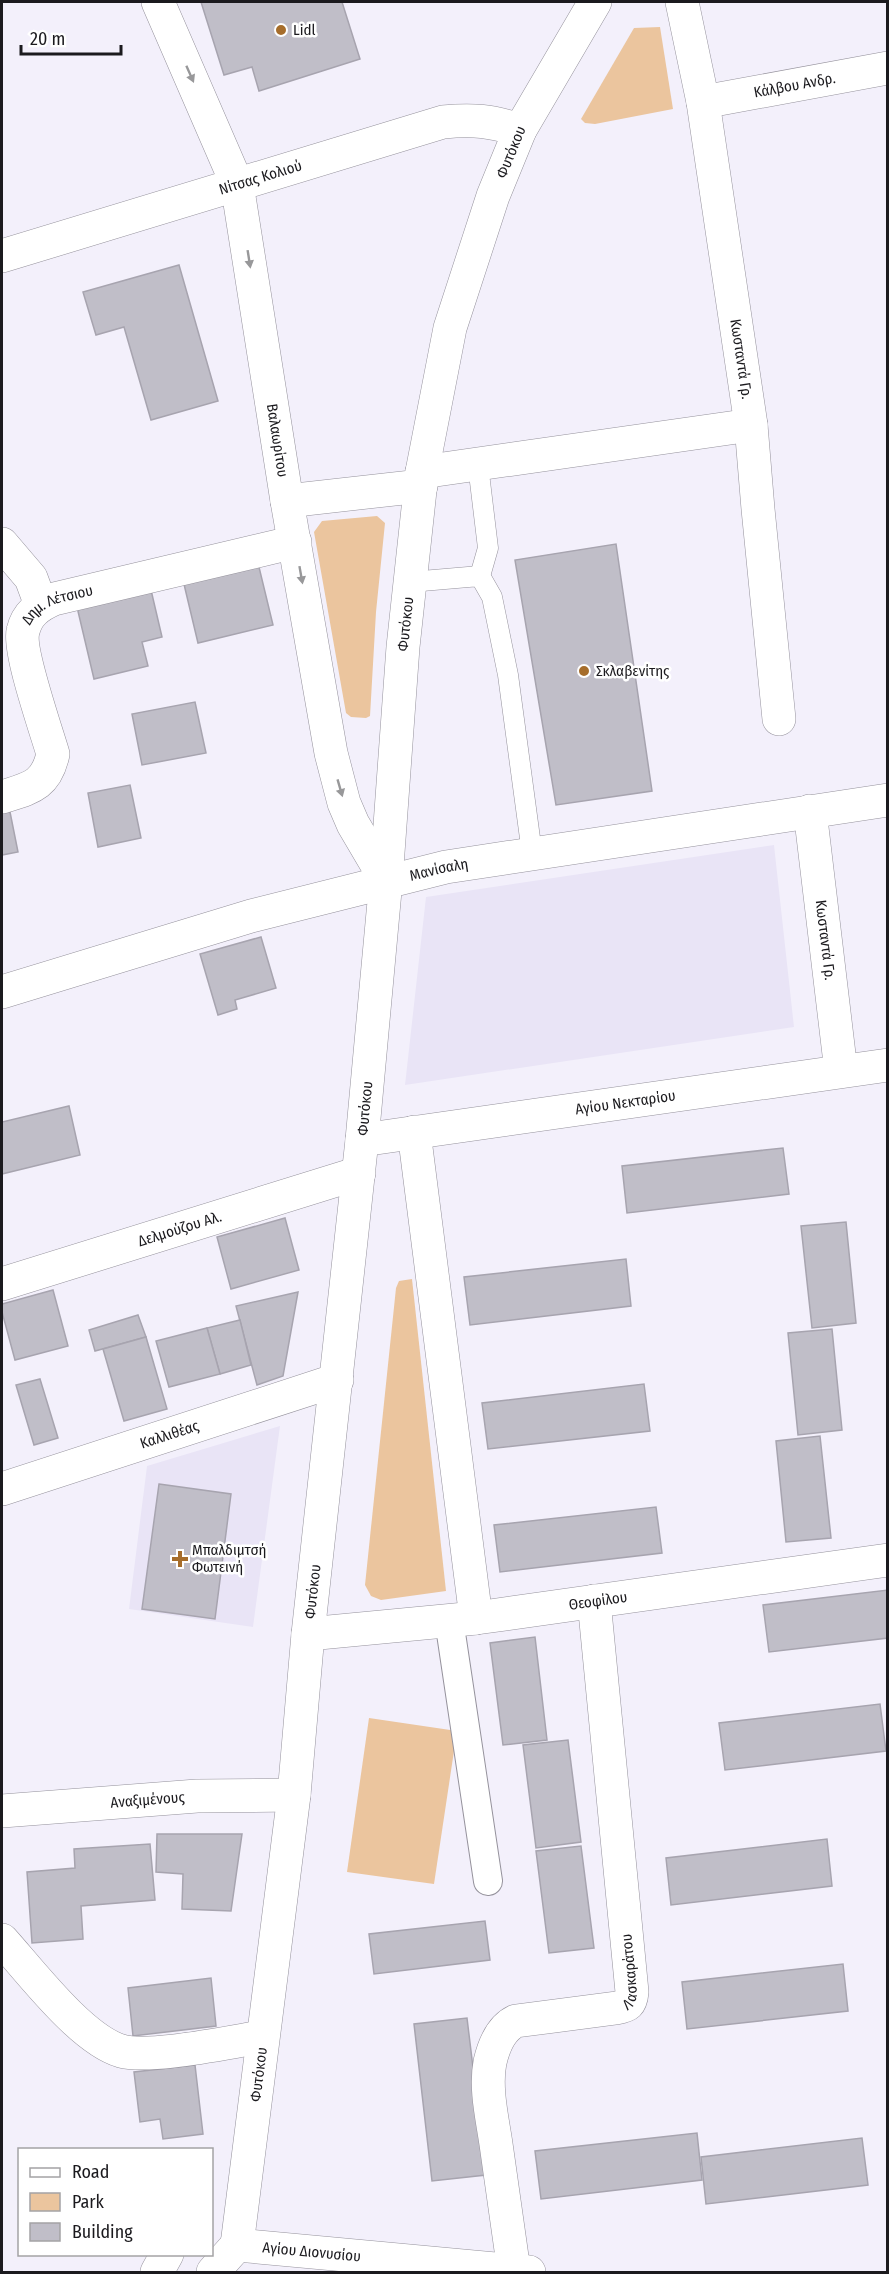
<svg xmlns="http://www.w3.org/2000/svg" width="889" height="2274" viewBox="0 0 889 2274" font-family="'Fira Sans Condensed',sans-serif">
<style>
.built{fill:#e9e4f6}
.green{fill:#ebc59e}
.building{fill:#c0bec8;stroke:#a7a4af;stroke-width:1.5}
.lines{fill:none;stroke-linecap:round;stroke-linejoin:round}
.service-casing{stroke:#95929c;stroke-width:21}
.pedestrian-casing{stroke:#95929c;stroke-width:30}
.minor-casing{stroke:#95929c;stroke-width:34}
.tertiary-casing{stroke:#95929c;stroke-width:34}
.secondary-casing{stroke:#95929c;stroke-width:34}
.service{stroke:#fff;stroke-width:20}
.pedestrian{stroke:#fff;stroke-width:28}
.minor{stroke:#fff;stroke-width:33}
.tertiary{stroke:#fff;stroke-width:33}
.secondary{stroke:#fff;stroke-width:33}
.oneway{fill:#98989a}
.poi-dot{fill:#a66d2b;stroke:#fff;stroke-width:2}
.labels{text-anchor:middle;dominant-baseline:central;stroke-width:5;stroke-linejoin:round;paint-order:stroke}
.poi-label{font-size:15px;fill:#1b1a1e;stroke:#fff;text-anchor:start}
.street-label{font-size:15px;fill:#1b1a1e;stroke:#fff}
</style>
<rect width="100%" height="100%" fill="#f3f0fb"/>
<g class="built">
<path d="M774,845L794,1027L405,1085L426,897Z"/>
<path d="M280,1426L253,1627L129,1609L147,1466Z"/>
</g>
<g class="green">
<path d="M660,27L673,109L595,124L585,123L581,119L634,28Z"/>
<path d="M377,516L385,523L376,612L370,716L366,718L351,717L346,713L314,532L322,521Z"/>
<path d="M412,1279L446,1591L381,1600L371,1596L365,1585L396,1288L399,1281Z"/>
<path d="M369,1718L457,1731L434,1884L347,1872Z"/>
</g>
<g class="building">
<path d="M201,2H342L360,59L259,91L252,67L224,75Z"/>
<path d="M179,265L218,401L151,420L124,327L96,335L83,292Z"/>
<path d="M616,544L652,791L556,805L515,560Z"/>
<path d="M258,563L273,625L198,643L183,580Z"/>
<path d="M151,590L162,637L142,642L148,666L94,679L77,607Z"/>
<path d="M195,702L206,753L142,765L132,714Z"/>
<path d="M130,785L141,838L98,847L88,793Z"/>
<path d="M9,807L18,852L2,855V808Z"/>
<path d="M261,937L276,988L235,1000L237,1009L218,1015L200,954Z"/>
<path d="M69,1106L80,1155L2,1174V1122Z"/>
<path d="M783,1148L789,1194L627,1213L622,1166Z"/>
<path d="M285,1218L299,1270L231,1289L217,1237Z"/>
<path d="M846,1222L856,1323L812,1328L801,1226Z"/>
<path d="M626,1259L631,1306L470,1325L464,1277Z"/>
<path d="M53,1290L68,1346L15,1360L2,1312V1304Z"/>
<path d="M298,1292L283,1376L257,1385L236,1306Z"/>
<path d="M138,1315L146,1337L95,1351L89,1330Z"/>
<path d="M240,1320L251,1365L220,1374L207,1328Z"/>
<path d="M207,1328L220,1374L169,1387L156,1341Z"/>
<path d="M832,1329L842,1430L798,1435L788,1333Z"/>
<path d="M146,1337L167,1409L124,1421L103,1349Z"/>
<path d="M40,1379L58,1438L34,1445L16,1385Z"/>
<path d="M644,1384L650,1431L488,1449L482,1403Z"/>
<path d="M820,1436L831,1538L786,1542L776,1441Z"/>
<path d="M159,1484L231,1494L215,1619L142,1609Z"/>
<path d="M656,1507L662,1553L500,1572L494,1525Z"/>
<path d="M888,1590V1638L769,1652L763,1605Z"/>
<path d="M535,1637L547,1740L503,1745L490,1643Z"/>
<path d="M880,1704L886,1751L725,1770L719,1723Z"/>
<path d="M568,1740L581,1842L536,1848L523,1745Z"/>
<path d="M157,1834H242L231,1911L182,1909L183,1874L156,1872Z"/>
<path d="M827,1839L832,1886L671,1905L666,1858Z"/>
<path d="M150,1844L155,1900L81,1906L83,1939L32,1943L27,1872L75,1868L74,1849Z"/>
<path d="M581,1846L594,1948L549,1953L536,1851Z"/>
<path d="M485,1921L490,1960L374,1974L369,1934Z"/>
<path d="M843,1964L848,2011L687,2029L682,1982Z"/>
<path d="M211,1978L216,2026L133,2036L128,1988Z"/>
<path d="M467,2018L486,2175L432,2181L414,2024Z"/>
<path d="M195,2065L203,2134L163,2139L160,2119L140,2122L134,2072Z"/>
<path d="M697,2133L702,2180L541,2199L535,2151Z"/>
<path d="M862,2138L868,2185L706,2204L701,2157Z"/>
</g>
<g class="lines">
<defs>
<g id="service">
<path d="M478,465L488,548L480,576"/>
<path d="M410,582L480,576L492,597L508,675L532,853"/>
</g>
<path id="pedestrian" d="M449,1620L488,1881"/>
<g id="minor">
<path id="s1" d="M158,2L237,184L287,501L331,753L344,803L353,824L386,880"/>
<path id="s2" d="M682,2L703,102L751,425L758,509L779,719"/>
<path id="s3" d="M703,102L888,68"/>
<path id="s4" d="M2,256L443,122C474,119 491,121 520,130"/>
<path d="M422,472L751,425"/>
<path d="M287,501L421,486"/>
<path d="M2,544L31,578L41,605"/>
<path id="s5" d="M2,797C30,788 46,786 53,754C46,730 18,650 23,631C27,614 38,606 54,599L295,542"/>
<path id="s6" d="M810,811L841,1071"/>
<path id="s7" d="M2,992L251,916L446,867L888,800"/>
<path d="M414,1132L476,1618"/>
<path id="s8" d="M2,1284L359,1173"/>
<path id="s9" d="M2,1489L337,1380"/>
<path id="s10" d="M308,1634L476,1618L888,1560"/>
<path id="s11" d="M2,1811L197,1796L294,1795"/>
<path d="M2,1940C30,1971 81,2039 121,2051C151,2059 228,2042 262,2037"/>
<path id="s12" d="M514,2271C508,2229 502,2186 496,2144C492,2117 485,2088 490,2062C494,2045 501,2028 516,2021L616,2008C628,2006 631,2004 632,1992L594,1601"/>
<path d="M157,2272L167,2254"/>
</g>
<g id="tertiary">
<path id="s13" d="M362,1140L888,1065"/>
<path id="s14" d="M237,2245L294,1795L308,1634L362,1140L386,880L403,647L422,472L450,328L493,196L520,130L595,2"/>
</g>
<g id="secondary">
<path id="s15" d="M237,2245L529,2272"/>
<path d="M213,2272L237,2245"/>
</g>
</defs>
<use href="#service" class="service-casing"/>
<use href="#pedestrian" class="pedestrian-casing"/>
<use href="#minor" class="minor-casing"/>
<use href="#tertiary" class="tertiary-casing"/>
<use href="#secondary" class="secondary-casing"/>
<use href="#service" class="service"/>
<use href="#pedestrian" class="pedestrian"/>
<use href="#minor" class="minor"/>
<use href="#tertiary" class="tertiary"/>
<use href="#secondary" class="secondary"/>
</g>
<defs><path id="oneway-solid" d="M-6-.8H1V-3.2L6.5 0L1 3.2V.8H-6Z" transform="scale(1.5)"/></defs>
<g class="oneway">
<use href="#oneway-solid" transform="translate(190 74) rotate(66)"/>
<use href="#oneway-solid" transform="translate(249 259) rotate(81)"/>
<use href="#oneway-solid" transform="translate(301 575) rotate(80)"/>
<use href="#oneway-solid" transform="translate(340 788) rotate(74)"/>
</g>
<g class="poi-dot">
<circle cx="281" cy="30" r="6"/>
<circle cx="584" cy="671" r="6"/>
<path d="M177 1550h6v6h6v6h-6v6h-6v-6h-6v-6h6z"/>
</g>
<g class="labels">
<g class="poi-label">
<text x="293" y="30">Lidl</text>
<text x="596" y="671">Σκλαβενίτης</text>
<text x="192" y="1550">Μπαλδιμτσή<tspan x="192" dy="17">Φωτεινή</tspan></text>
</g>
<g class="street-label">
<text stroke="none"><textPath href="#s3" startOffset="93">Κάλβου Ανδρ.</textPath></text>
<text stroke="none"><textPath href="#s14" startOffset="2116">Φυτόκου</textPath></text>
<text stroke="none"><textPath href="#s4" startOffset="270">Νίτσας Κολιού</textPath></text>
<text stroke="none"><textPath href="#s2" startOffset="362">Κωσταντά Γρ.</textPath></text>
<text stroke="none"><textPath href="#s1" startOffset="458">Βαλαωρίτου</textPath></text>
<text stroke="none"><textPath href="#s5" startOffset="246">Δημ. Λέτσιου</textPath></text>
<text stroke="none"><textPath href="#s14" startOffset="1630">Φυτόκου</textPath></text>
<text stroke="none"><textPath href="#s7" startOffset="454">Μανίσαλη</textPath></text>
<text stroke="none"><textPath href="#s6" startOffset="130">Κωσταντά Γρ.</textPath></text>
<text stroke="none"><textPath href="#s13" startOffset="266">Αγίου Νεκταρίου</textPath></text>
<text stroke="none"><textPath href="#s14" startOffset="1144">Φυτόκου</textPath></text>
<text stroke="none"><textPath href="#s8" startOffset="186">Δελμούζου Αλ.</textPath></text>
<text stroke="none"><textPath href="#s9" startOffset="176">Καλλιθέας</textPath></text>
<text stroke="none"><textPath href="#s14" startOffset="658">Φυτόκου</textPath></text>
<text stroke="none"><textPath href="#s10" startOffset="292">Θεοφίλου</textPath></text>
<text stroke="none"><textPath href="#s11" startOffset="146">Αναξιμένους</textPath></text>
<text stroke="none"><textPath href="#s12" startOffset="408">Λασκαράτου</textPath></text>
<text stroke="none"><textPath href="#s14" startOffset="172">Φυτόκου</textPath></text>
<text stroke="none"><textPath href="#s15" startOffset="75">Αγίου Διονυσίου</textPath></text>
</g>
</g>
<rect width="889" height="2274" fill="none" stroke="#1b1a1e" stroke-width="6"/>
<rect x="18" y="2148" width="195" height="108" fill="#ffffff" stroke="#a4a3a5" stroke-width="1.5"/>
<rect x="30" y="2168" width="30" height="9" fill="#ffffff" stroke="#a4a3a5" stroke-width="1.5"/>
<text x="72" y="2178" font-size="18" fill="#1b1a1e">Road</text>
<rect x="30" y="2193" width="30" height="18" fill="#ebc59e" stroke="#a4a3a5" stroke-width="1.5"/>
<text x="72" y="2208" font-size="18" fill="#1b1a1e">Park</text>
<rect x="30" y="2223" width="30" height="18" fill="#c0bec8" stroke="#a4a3a5" stroke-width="1.5"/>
<text x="72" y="2238" font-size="18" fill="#1b1a1e">Building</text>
<path d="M21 45v9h100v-9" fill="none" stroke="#1b1a1e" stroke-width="3"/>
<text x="30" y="45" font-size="18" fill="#1b1a1e" stroke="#ffffff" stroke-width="4.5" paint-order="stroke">20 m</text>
</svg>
